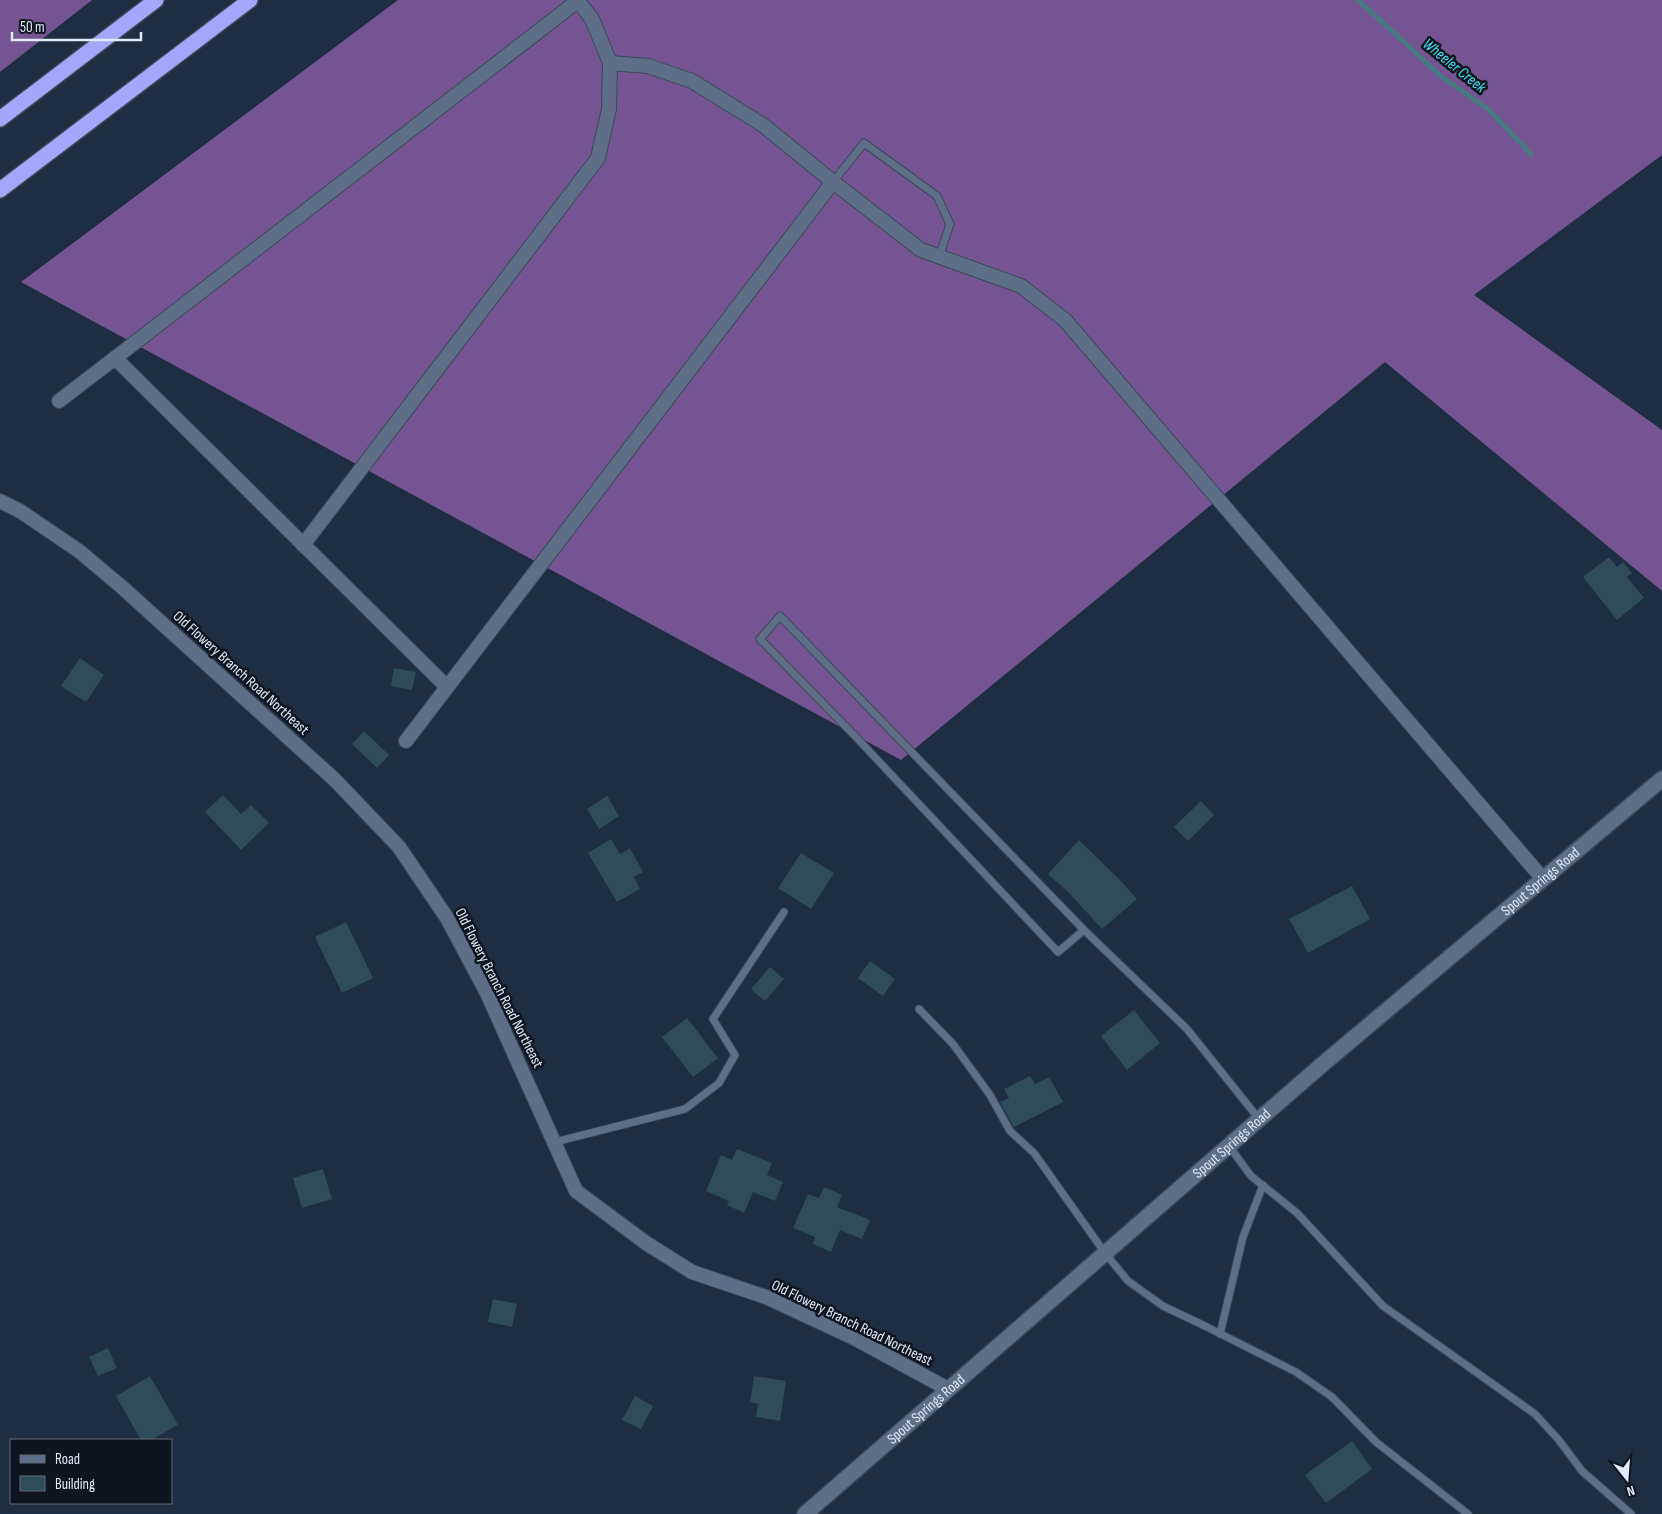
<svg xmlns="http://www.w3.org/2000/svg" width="1662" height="1514" viewBox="0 0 1662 1514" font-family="'Sofia Sans Condensed',sans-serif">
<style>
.forest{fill:#755493}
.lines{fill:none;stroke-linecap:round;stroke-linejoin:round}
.stream{stroke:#467982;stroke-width:5}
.building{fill:#2f4c5b}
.lane-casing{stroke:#3b4859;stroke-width:9}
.street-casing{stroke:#3b4859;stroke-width:16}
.secondary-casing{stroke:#3b4859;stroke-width:18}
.highway-casing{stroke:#3b4859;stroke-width:18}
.lane{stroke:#5d6e86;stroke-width:7}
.street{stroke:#5d6e86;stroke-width:14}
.secondary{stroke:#5d6e86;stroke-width:15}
.highway{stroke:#a4a6f9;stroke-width:15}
.labels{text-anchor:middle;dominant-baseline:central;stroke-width:5;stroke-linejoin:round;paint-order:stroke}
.street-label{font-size:15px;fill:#e1eaf8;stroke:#0e151e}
.water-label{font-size:16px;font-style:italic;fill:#3ee4f9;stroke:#0e151e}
</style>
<rect width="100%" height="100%" fill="#1e2d41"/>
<g class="forest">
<path d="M0,0H92L0,72Z"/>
<path d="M398,0H1662V155L1474,295L1662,430V591L1385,362L901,760L21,282Z"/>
</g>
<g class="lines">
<path class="stream" d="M1358,0L1442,77L1489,110L1531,154"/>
</g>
<g class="building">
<path d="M1609,557L1617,567L1623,562L1632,573L1627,577L1644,598L1617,620L1583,577Z"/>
<path d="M80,658L104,675L86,702L61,686Z"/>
<path d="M394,668L416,672L412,690L391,686Z"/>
<path d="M364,731L389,755L377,768L352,744Z"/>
<path d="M223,795L241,814L251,805L269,823L241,850L205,812Z"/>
<path d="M607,796L619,816L599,829L587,809Z"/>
<path d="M1201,801L1214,815L1188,841L1174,827Z"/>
<path d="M611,839L620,854L630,848L643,872L634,877L640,889L617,902L588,853Z"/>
<path d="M1079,840L1120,880L1137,899L1102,929L1068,892L1048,874Z"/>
<path d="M801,853L834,873L811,909L778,888Z"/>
<path d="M1352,886L1370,919L1308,953L1289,919Z"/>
<path d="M346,922L373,978L342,993L315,937Z"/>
<path d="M870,961L895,979L883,996L858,978Z"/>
<path d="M770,967L784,979L765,1001L751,989Z"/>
<path d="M1134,1010L1160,1043L1127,1070L1101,1036Z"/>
<path d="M687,1018L718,1058L693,1077L662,1037Z"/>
<path d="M1030,1076L1035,1084L1049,1077L1063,1102L1014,1127L1000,1102L1009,1098L1004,1089Z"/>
<path d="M737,1149L772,1163L767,1175L783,1182L775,1201L753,1192L744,1213L727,1205L729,1201L706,1191L721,1155L732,1160Z"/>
<path d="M323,1169L332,1199L302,1208L293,1178Z"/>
<path d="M824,1187L842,1195L837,1207L870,1220L862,1239L840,1230L831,1252L813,1244L815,1237L793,1228L808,1194L819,1198Z"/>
<path d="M493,1299L517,1304L512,1327L488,1322Z"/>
<path d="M108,1348L117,1368L98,1376L89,1357Z"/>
<path d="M150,1376L178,1425L151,1440H141L116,1396Z"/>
<path d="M754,1376L786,1381L780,1421L756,1417L758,1404L750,1402Z"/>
<path d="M635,1396L653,1406L641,1429L622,1420Z"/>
<path d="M1352,1441L1372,1469L1326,1503L1305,1475Z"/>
</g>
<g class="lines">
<defs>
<g id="lane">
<path d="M833,182L864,143L937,196L950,224L939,257"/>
<path d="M1084,930L1058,952L854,735L760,639L780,616L1084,930L1187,1029L1259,1119"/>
<path d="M919,1009L953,1044L990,1095L1010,1131L1034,1153L1105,1253L1128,1281L1163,1306L1207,1327L1296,1372L1332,1397L1376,1442L1468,1514"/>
<path d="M555,1142L685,1109L719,1083L735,1055L713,1019L784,912"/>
<path d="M1229,1146L1251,1176L1297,1213L1383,1306L1535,1414L1558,1439L1582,1471L1631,1514"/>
<path d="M1220,1334L1243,1237L1263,1185"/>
</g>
<g id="street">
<path d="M610,63L648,66L692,81L763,125L833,182"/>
<path d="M115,358L579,0"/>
<path d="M59,401L115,358L447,687"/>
<path d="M0,501L20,511L79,551L123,588L335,780L399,847L447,918L487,993L576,1191L646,1243L692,1272L766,1297L856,1339L948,1389"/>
<path d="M303,545L598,158L609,109L610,63L592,19L578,1"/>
<path d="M406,741L833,182L921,250L1021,286L1065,320L1543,879"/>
</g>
<g id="secondary">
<path id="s1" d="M805,1514L1324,1063L1662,779"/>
</g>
<g id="highway">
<path d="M0,119L156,0"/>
<path d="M0,190L250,0"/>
</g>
</defs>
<use href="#lane" class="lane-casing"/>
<use href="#street" class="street-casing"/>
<use href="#secondary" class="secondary-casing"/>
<use href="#highway" class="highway-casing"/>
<use href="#lane" class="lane"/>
<use href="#street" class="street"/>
<use href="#secondary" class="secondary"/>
<use href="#highway" class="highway"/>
</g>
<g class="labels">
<g class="street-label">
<text transform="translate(241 673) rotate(42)">Old Flowery Branch Road Northeast</text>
<text stroke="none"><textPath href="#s1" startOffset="970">Spout Springs Road</textPath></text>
<text transform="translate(499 988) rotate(63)">Old Flowery Branch Road Northeast</text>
<text stroke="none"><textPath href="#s1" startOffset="565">Spout Springs Road</textPath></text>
<text transform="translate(852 1323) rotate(26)">Old Flowery Branch Road Northeast</text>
<text stroke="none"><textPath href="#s1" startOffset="160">Spout Springs Road</textPath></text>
</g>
<g class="water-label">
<text transform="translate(1454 66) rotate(39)">Wheeler Creek</text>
</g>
</g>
<rect x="10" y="1439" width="162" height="65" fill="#0e151e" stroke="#626a75"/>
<rect x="20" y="1455" width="25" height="8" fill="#5d6e86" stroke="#626a75"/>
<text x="55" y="1464" font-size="15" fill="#e1eaf8">Road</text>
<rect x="20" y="1476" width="25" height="15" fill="#2f4c5b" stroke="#626a75"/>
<text x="55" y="1489" font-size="15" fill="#e1eaf8">Building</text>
<g transform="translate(1627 1479) rotate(163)" stroke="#0e151e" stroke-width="4" paint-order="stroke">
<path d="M0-4L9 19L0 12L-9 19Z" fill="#e1eaf8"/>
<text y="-8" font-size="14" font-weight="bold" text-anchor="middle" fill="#e1eaf8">N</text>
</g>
<path d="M12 32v8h129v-8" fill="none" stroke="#e1eaf8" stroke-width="2.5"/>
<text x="20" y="32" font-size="15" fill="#e1eaf8" stroke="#0e151e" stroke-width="4" paint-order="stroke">50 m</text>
</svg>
